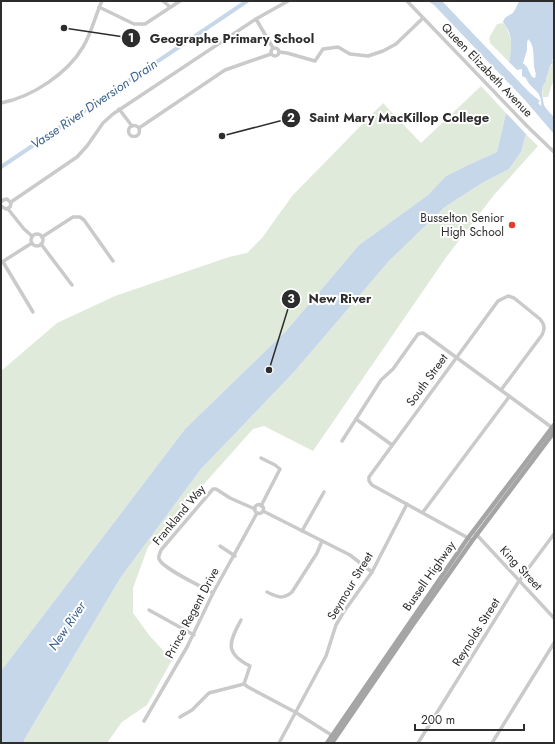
<svg xmlns="http://www.w3.org/2000/svg" width="555" height="744" viewBox="0 0 555 744" font-family="Jost,sans-serif">
<style>
.green{fill:#e0eada}
.water{fill:#c6d7ea;fill-rule:evenodd}
.lines{fill:none;stroke-linecap:round;stroke-linejoin:round}
.canal{stroke:#c6d7ea;stroke-width:4}
.minor{stroke:#cacaca;stroke-width:3.5}
.major{stroke:#a5a5a5;stroke-width:4.5}
.poi-dot{fill:#e23b30;stroke:#fff;stroke-width:1.5}
.labels{text-anchor:middle;dominant-baseline:central;stroke-width:4;stroke-linejoin:round;paint-order:stroke}
.street-label{font-size:12px;fill:#2d2d2d;stroke:#fff}
.poi-label{font-size:12px;fill:#2d2d2d;stroke:#fff;text-anchor:end}
.water-label{font-size:13px;font-style:italic;fill:#3c638d;stroke:#fff}
.leader{fill:none;stroke:#2d2d2d;stroke-width:1.5}
.callout-dot{fill:#2d2d2d;stroke:#fff;stroke-width:1.5}
.mark-label{font-size:12px;text-anchor:middle;font-weight:bold;fill:#fff}
.callout-label{font-size:13px;text-anchor:middle;font-weight:bold;fill:#2d2d2d;stroke:#fff;stroke-width:4;stroke-linejoin:round;paint-order:stroke}
</style>
<rect width="100%" height="100%" fill="#fff"/>
<g class="green">
<path d="M503,23C507,26 507,28 508,32C513,42 511,51 509,62L490,43L489,38L497,24Z"/>
<path d="M554,58V82L552,84L548,97H543L542,88L544,83L546,82C546,77 549,74 549,68L552,65V61Z"/>
<path d="M481,86L506,113L497,152L470,164L446,176L428,195L359,245L286,331L185,429L1,671V371L57,323L115,296L229,257L247,253L262,238L292,196L383,103L421,143Z"/>
<path d="M526,134L538,146L494,195L447,256L313,451L264,426L253,429L148,547L133,588V613L149,635L172,660L147,705L122,722L107,743H24V740L121,577L201,469L294,372L389,261L445,207L482,183L509,169L521,152Z"/>
</g>
<g class="water">
<path d="M428,1H442L529,92L540,101L538,103L541,106C543,90 530,90 526,78L522,76V69L517,70L509,62C512,47 513,34 503,22C505,16 509,16 513,13C515,10 518,4 519,1H554V44L553,47L554,58L552,60L553,62L549,68C549,74 546,76 546,82C539,86 543,98 544,105C545,108 551,114 554,117V134L524,99L434,5ZM528,39C535,45 533,57 534,65C534,70 537,73 535,78L532,77L527,67L523,63L527,50V43Z"/>
<path d="M506,113L526,134L521,152L509,169L482,183L445,207L389,261L294,372L201,469L121,577L24,740V743H1V671L185,429L286,331L359,245L428,195L446,176L470,164L497,152Z"/>
</g>
<g class="lines">
<path class="canal" d="M1,167L247,1"/>
<g class="minor">
<path d="M163,1L170,7"/>
<path d="M407,1L528,127L554,152"/>
<path d="M99,7L134,24H145L180,1"/>
<path d="M256,19L273,48"/>
<circle cx="275" cy="52" r="4"/>
<path d="M279,52L287,53L315,61L323,49L338,47L350,54L368,56L383,51L396,44L423,18"/>
<path d="M1,103C32,97 67,74 83,47C92,32 95,16 102,1"/>
<path d="M119,109L132,126"/>
<circle cx="134" cy="131" r="5.5"/>
<path d="M139,128L225,70L271,54"/>
<path d="M1,202L3,200L7,199L11,203L10,207L6,209L1,206"/>
<path d="M11,202L77,157L87,146L103,123L113,114L256,19L288,1"/>
<path d="M8,209L24,229L32,236"/>
<circle cx="37" cy="240" r="6"/>
<path d="M42,237L73,217H80L84,220L113,261"/>
<path d="M41,244L72,285"/>
<path d="M2,262L32,243"/>
<path d="M3,262L33,312"/>
<path d="M356,419L392,445"/>
<path d="M342,441L381,380L393,369L418,334L423,333L554,429"/>
<path d="M261,458L275,465L280,469L261,506"/>
<circle cx="259" cy="509" r="4.5"/>
<path d="M263,511L350,555L372,572"/>
<path d="M423,512L509,397"/>
<path d="M302,531L324,492"/>
<path d="M476,534L554,618"/>
<path d="M470,539L372,485L369,481V477L498,301L508,296L514,298L540,319C545,325 545,329 542,335L501,390"/>
<path d="M220,546L235,556"/>
<path d="M267,592C277,597 283,600 292,592L317,553L322,541"/>
<path d="M213,593C203,587 163,569 159,559C158,556 160,553 161,550L213,489H216L230,498L255,509"/>
<path d="M149,610L194,635"/>
<path d="M241,620C229,642 224,653 250,666L244,684L248,687L295,712L333,736"/>
<path d="M180,717L192,710L209,693L244,684"/>
<path d="M144,721L187,647L213,593L257,513"/>
<path d="M279,743L326,656L336,625L343,613L372,572L407,504"/>
<path d="M418,743L519,581L554,534"/>
<path d="M492,743L554,643"/>
</g>
<g class="major">
<path d="M327,743L468,538L554,425"/>
<path d="M332,743L412,626L472,541L554,432"/>
</g>
</g>
<circle class="poi-dot" cx="512" cy="225" r="4"/>
<g class="labels">
<g class="street-label">
<text transform="translate(487 70) rotate(46)">Queen Elizabeth Avenue</text>
<text transform="translate(427 380) rotate(-54)">South Street</text>
<text transform="translate(179 515) rotate(-50)">Frankland Way</text>
<text transform="translate(521 568) rotate(47)">King Street</text>
<text transform="translate(429 576) rotate(-55)">Bussell Highway</text>
<text transform="translate(350 586) rotate(-59)">Seymour Street</text>
<text transform="translate(192 613) rotate(-62)">Prince Regent Drive</text>
<text transform="translate(476 632) rotate(-58)">Reynolds Street</text>
</g>
<g class="poi-label">
<text x="504" y="218">Busselton Senior<tspan x="504" dy="14">High School</tspan></text>
</g>
<g class="water-label">
<text transform="translate(94 104) rotate(-34)">Vasse River Diversion Drain</text>
<text transform="translate(67 626) rotate(-56)">New River</text>
</g>
</g>
<path class="leader" d="M64 28L131 38M222 136L291 118M269 370L291 299"/>
<g class="callout-dot">
<circle cx="64" cy="28" r="4"/>
<circle cx="222" cy="136" r="4"/>
<circle cx="269" cy="370" r="4"/>
<circle cx="131" cy="38" r="10"/>
<circle cx="291" cy="118" r="10"/>
<circle cx="291" cy="299" r="10"/>
</g>
<g class="mark-label">
<text x="131" y="42">1</text>
<text x="291" y="122">2</text>
<text x="291" y="303">3</text>
</g>
<g class="callout-label">
<text x="232" y="43">Geographe Primary School</text>
<text x="399" y="122">Saint Mary MacKillop College</text>
<text x="340" y="303">New River</text>
</g>
<rect width="555" height="744" fill="none" stroke="#2d2d2d" stroke-width="4"/>
<path d="M415 724v6h109v-6" fill="none" stroke="#2d2d2d" stroke-width="2"/>
<text x="421" y="724" font-size="12" fill="#2d2d2d" stroke="#ffffff" stroke-width="3" paint-order="stroke">200 m</text>
</svg>
